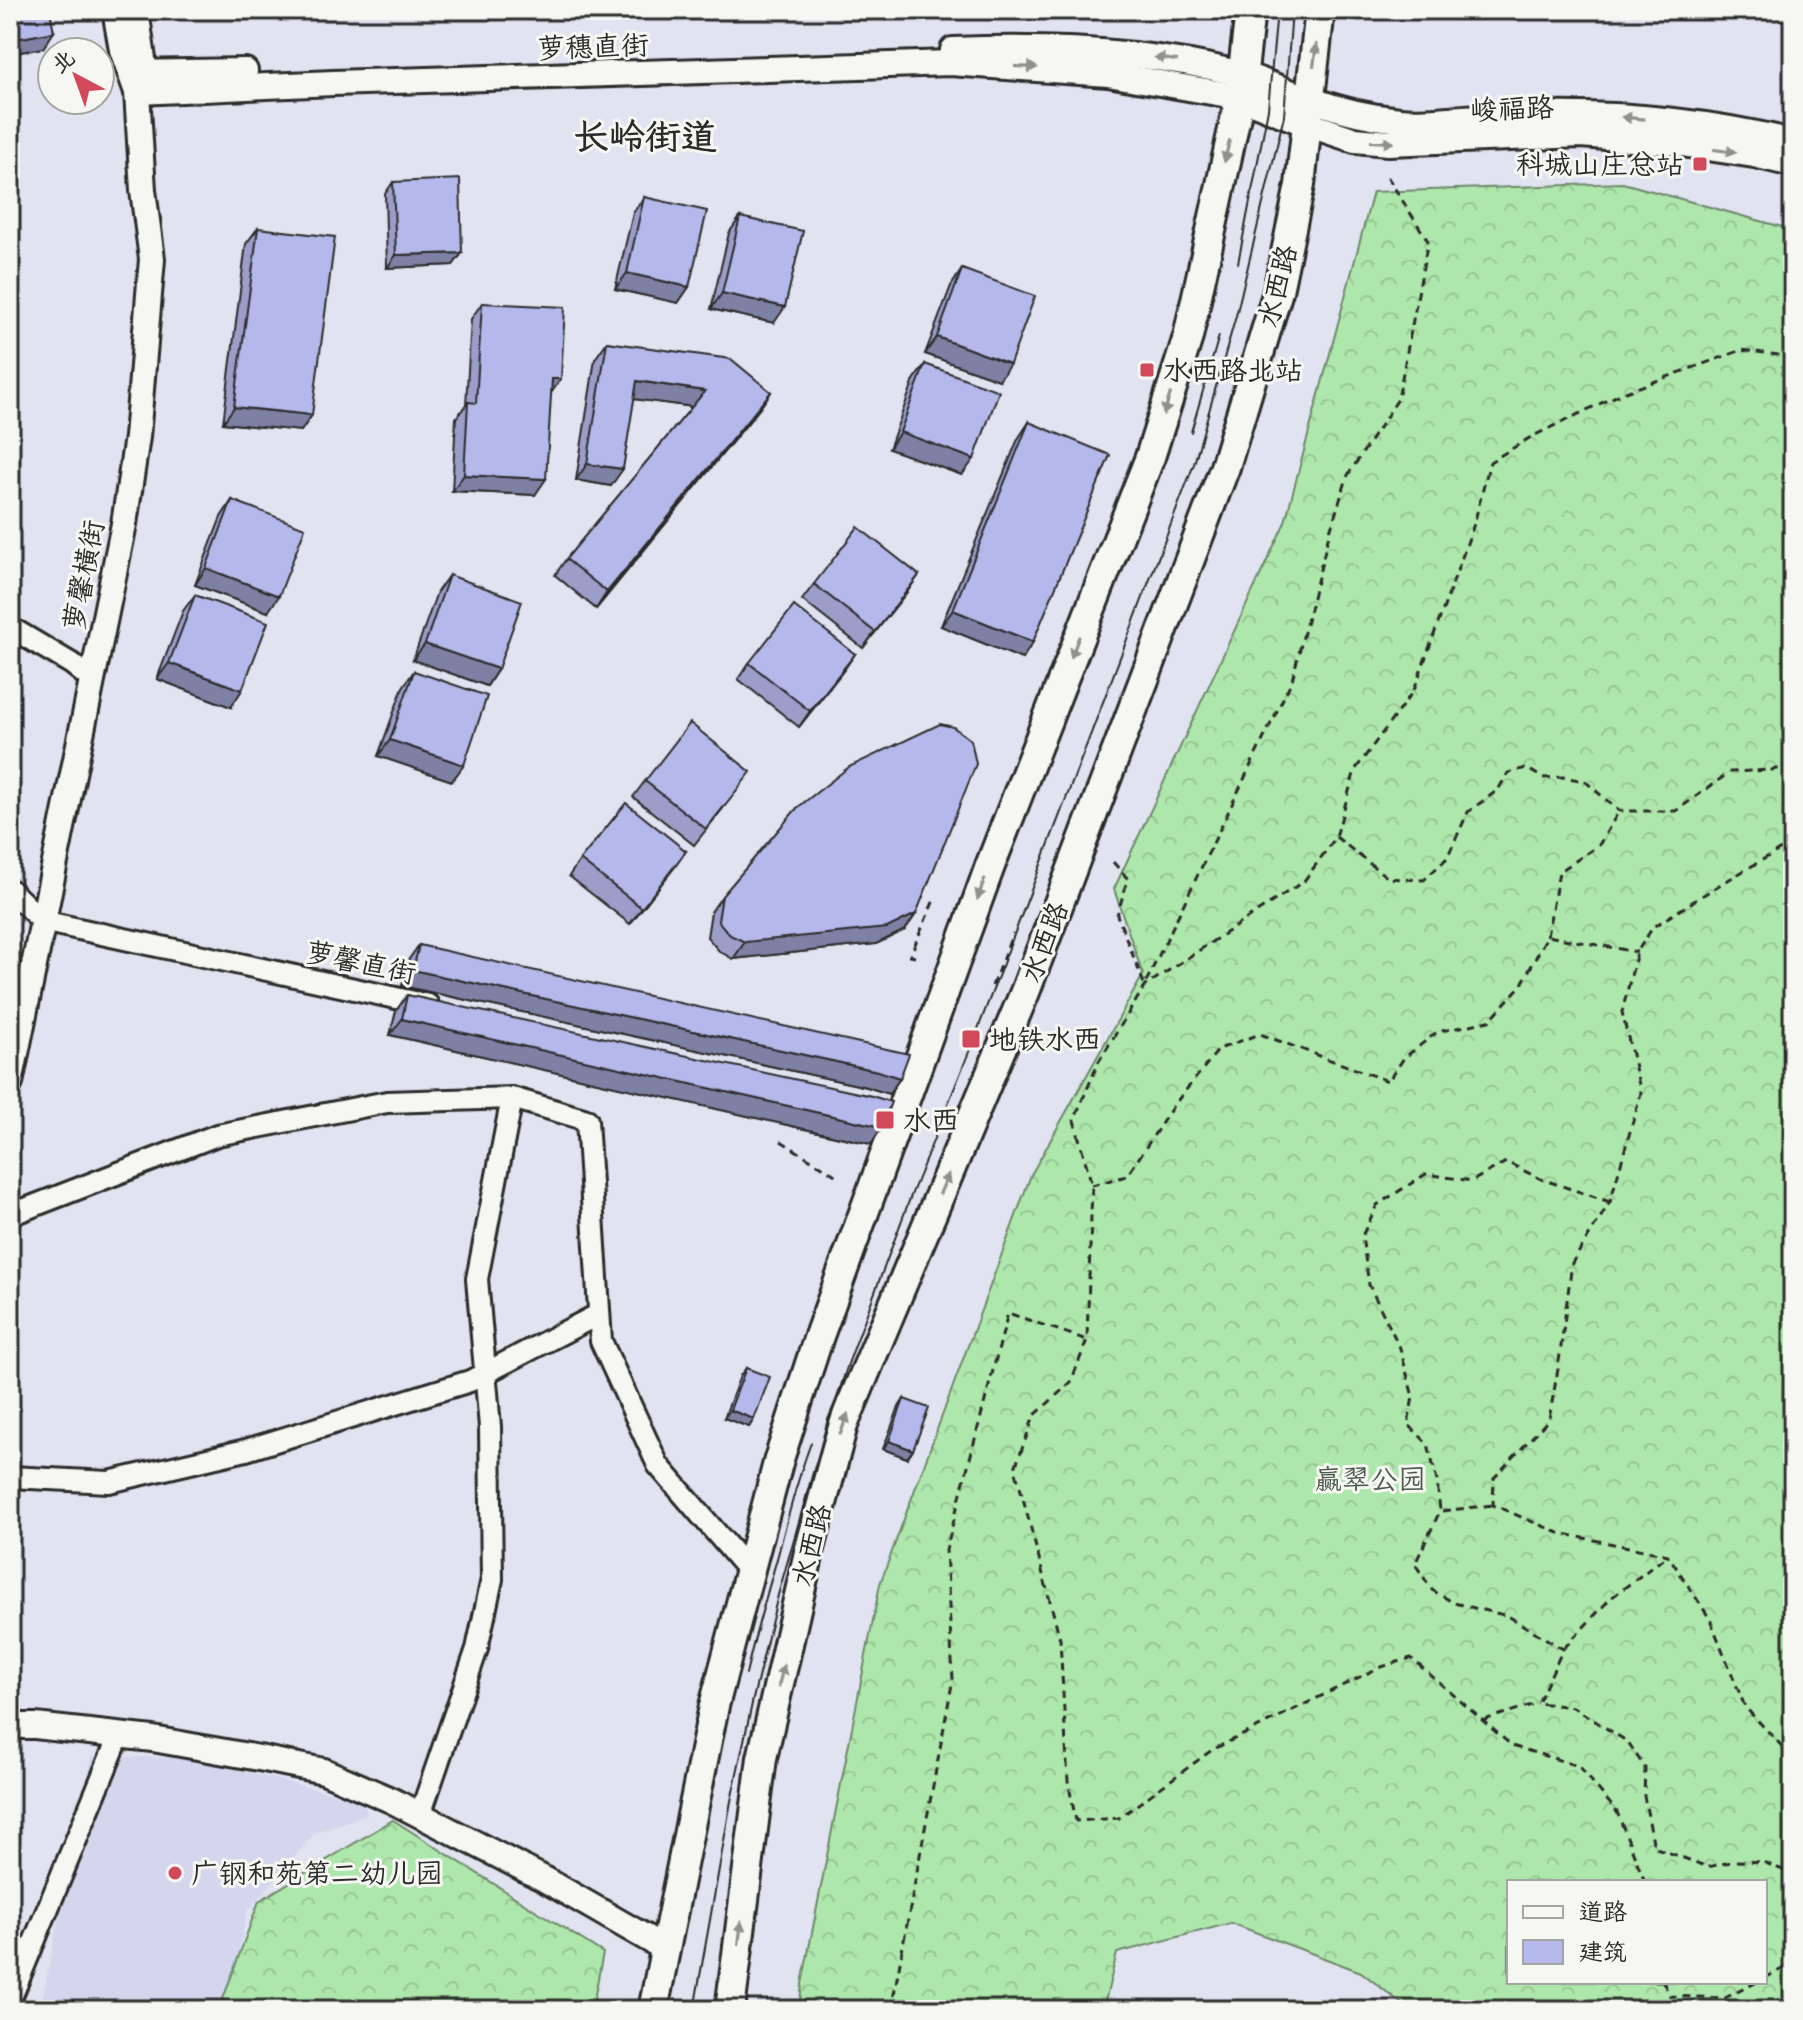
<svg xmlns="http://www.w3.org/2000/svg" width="1803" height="2020" viewBox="0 0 1803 2020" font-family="Itim,'LXGW WenKai TC',sans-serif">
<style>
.built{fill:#d4d6ee}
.forest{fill:url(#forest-crowns);stroke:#6c896b;stroke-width:2;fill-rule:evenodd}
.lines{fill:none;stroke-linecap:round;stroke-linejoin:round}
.minor-casing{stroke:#2b2b2b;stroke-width:26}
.tertiary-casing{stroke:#2b2b2b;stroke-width:30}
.secondary-casing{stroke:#2b2b2b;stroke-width:34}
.path{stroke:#2b2b2b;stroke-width:3;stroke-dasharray:8 6;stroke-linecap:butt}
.minor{stroke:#f6f6f2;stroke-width:20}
.tertiary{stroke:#f6f6f2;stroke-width:24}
.secondary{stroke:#f6f6f2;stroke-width:28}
.tram{stroke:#2b2b2b;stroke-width:2}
.wall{fill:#9c9ec9;stroke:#2b2b2b;stroke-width:2}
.shaded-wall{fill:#7f81a4;stroke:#2b2b2b;stroke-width:2}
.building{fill:#b5b8ea;stroke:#2b2b2b;stroke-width:2}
.oneway{fill:#90908e}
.poi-dot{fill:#d1495b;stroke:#f6f6f2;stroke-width:3}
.labels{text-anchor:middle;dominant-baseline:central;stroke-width:6;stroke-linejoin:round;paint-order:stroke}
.street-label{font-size:28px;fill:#2b2b2b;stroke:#f6f6f2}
.poi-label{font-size:28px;fill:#2b2b2b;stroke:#f6f6f2;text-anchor:start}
.park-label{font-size:28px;fill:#4c5a4b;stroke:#f6f6f2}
.district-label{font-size:36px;font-weight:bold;fill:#2b2b2b;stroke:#f6f6f2}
</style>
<defs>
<pattern id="forest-crowns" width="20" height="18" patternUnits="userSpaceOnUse" patternTransform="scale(2)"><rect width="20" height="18" fill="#aee7ab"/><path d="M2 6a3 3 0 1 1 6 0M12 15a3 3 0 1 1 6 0" fill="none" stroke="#96c693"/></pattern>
</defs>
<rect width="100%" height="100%" fill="#e2e3f0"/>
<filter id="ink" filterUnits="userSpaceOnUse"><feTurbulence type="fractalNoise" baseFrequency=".0125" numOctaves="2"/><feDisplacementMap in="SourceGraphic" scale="16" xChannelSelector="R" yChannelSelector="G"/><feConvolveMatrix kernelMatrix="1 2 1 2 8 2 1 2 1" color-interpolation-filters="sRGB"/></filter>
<g filter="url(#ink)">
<path class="built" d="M92,1756L191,1758L363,1801L367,1814L315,1833L247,1912L227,2010H72L41,2005Z"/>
<g class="forest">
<path d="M1623,183L1793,230V2010H1410L1361,1972L1231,1923L1117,1953L1103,2010H799L802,1984L880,1584L1031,1175L1143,975L1114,889L1285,522L1373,192ZM1509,1882H1765V1982H1509Z"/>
<path d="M393,1820L603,1953L592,2010H219L259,1901Z"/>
</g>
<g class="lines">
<defs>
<g id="minor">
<path d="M10,630L18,632L72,664L92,680"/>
<path d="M10,890L42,921L428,1005"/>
<path d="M10,1215L217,1135L387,1102L512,1098L587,1120L601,1341L658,1465L749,1571"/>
<path d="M10,1477L109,1482L246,1450L470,1381L599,1314"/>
<path d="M420,1815L477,1649L492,1579L490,1427L477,1279L512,1098"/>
<path d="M10,2000L119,1736"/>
</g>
<g id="tertiary">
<path d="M115,10L122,50L137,92L333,83L950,63L1108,74L1240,97L1307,124L1355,140L1388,143L1581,135L1668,142L1754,155L1793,164"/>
<path d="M953,50C1048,46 1145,50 1237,73C1263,80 1287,92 1312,100C1343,111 1368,117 1400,120C1416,122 1433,120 1449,119C1479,117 1509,115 1540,115C1625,113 1711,122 1793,142"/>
<path d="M131,73L245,71"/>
<path d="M10,1083L124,524L137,437L152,259L143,190L137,92L145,73L136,10"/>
<path d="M10,1726H35L153,1739L259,1758L324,1771L393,1801L544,1879L664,1948"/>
</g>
<g id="secondary">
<path d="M653,2010L714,1706L779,1459L819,1336L990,866L1150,457L1188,337L1240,97L1250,10"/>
<path d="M730,2010L762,1758L809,1552L843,1425L1025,992L1225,467L1278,291L1300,185L1320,10"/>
</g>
</defs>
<use href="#minor" class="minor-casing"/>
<use href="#tertiary" class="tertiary-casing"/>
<use href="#secondary" class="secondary-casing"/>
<g class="path">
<path d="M1197,10L1200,16"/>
<path d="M1336,837L1388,878L1424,880L1447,858L1468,812L1498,790L1508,773L1526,768L1543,778L1563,777L1585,781L1619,811H1676L1730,772L1772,770L1793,765"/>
<path d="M1793,842L1716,887L1653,927L1637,952L1622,1012L1641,1093L1610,1202L1572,1263L1558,1369L1549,1419L1494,1478L1493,1505L1559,1533L1668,1555L1710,1619L1745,1707L1793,1758"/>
<path d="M1113,862L1128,879L1117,915L1145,986"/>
<path d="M1547,936L1559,872L1599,845L1619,811"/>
<path d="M915,957L910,956L934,900"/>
<path d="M1146,982L1292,680L1329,534L1348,475L1398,399L1428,241L1385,173"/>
<path d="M992,986L1013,933"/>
<path d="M781,1141L837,1176"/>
<path d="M1092,1185L1127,1176L1173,1106L1219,1049L1260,1034L1388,1081L1404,1058L1437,1032L1489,1021L1522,984L1547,936L1637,952"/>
<path d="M1610,1202L1541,1179L1506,1162L1472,1181L1426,1174L1377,1205L1362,1236L1369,1285L1400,1348L1413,1397L1408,1424L1428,1444L1437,1481L1440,1511L1415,1564L1432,1590L1454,1603L1508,1616L1563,1649L1538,1703L1573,1707L1628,1742L1645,1768L1644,1796L1654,1847L1708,1867L1735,1861L1763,1862L1783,1870L1793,1877"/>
<path d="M1442,1511L1493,1505"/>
<path d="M1564,1648L1611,1598L1668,1555"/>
<path d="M1484,1720L1538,1703"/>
<path d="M1645,1882L1617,1812L1579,1766L1512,1746L1411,1658L1378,1668L1212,1750L1119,1818L1076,1821L1068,1781L1060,1639L1015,1468L1034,1416L1071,1382L1087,1340L1092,1185L1074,1120L1099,1061L1145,986L1304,881L1336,837L1355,770L1414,690L1474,524L1490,462L1531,437L1620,394L1742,350L1793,357"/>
<path d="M1765,1978L1786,1967L1793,1955"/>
<path d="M1663,1982L1670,1996L1725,1998L1757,1982"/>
<path d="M891,2010L953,1679L946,1550L1008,1313L1087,1340"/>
</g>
<use href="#minor" class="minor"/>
<use href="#tertiary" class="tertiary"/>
<use href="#secondary" class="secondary"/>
<g class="tram">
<path d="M1238,263L1268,109L1277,10"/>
<path d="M1191,432L1219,336"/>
<path d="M746,1674C755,1634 767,1594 778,1555C788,1517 797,1479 811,1443"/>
<path d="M694,2010L731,1801L753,1699L778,1595L814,1469L848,1364L912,1193L973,1042L1194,464L1236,316L1284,116L1292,10"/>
</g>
</g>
<g class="wall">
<path d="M393,182L462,253L453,265L387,268L385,194Z"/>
<path d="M644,197L689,287L678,303L615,289L633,213Z"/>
<path d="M740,217L774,323L711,309L729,233Z"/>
<path d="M258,228L312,415L301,431L223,423L246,244Z"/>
<path d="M962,269L999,380L925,354L951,286Z"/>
<path d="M482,303L551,393L535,495L452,491L456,418L466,405L471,319Z"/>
<path d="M607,342L771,392L760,408L596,609L555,575L566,559L692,407L634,399L611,486L576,480L595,359Z"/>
<path d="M925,364L962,475L889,449L914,380Z"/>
<path d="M1029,422L1033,642L1022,659L941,626L1018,439Z"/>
<path d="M232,500L268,612L195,585L221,517Z"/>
<path d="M449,575L498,669L487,686L413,660L437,592Z"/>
<path d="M919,575L863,648L802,600L814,584Z"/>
<path d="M195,595L231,707L157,679L183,611Z"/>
<path d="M855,654L799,727L738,679L749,663Z"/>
<path d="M414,671L452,781L378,756L403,687Z"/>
<path d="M645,781L739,788L694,845L633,797Z"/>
<path d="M686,851L630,924L569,876L580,860Z"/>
<path d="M722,896L916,914L905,930L876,944L733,959L719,951L707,937L711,912Z"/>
<path d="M419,945L900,1078L889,1094L867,1087L402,986L407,962Z"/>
<path d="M407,995L882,1127L871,1144L390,1035L396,1011Z"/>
<path d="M746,1368L754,1419L749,1427L724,1418L740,1376Z"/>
<path d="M904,1399L913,1450L907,1458L883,1449L899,1407Z"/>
</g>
<g class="shaded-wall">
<path d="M54,32L43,48L10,54V40Z"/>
<path d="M462,253L453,265L387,268L396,255Z"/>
<path d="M627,273L689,287L678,303L615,289Z"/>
<path d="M722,293L785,307L774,323L711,309Z"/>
<path d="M937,337L1010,364L999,380L925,354Z"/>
<path d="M552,379H561L549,396Z"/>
<path d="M637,381L705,391L694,407L625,398Z"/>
<path d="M771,392L760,408L596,609L607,592Z"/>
<path d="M234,407L312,415L301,431L223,423Z"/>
<path d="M900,432L974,459L962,475L889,449Z"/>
<path d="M587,464L623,469L611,486L576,480Z"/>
<path d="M464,475L546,479L535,495L452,491Z"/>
<path d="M206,568L279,596L268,612L195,585Z"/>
<path d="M919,575L908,591L863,648L875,632Z"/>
<path d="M953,610L1033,642L1022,659L941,626Z"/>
<path d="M425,644L498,669L487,686L413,660Z"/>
<path d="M855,654L844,670L799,727L810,711Z"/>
<path d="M169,663L242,690L231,707L157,679Z"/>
<path d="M390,740L464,765L452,781L378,756Z"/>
<path d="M686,851L675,867L630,924L642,908Z"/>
<path d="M916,914L905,930L876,944L733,959L745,942Z"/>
<path d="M413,970L878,1071L900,1078L889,1094L867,1087L402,986Z"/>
<path d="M402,1019L882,1127L871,1144L390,1035Z"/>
<path d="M730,1410L754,1419L749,1427L724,1418Z"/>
<path d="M889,1441L913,1450L907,1458L883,1449Z"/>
</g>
<g class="building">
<path d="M10,10H50L54,32L10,40Z"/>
<path d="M460,179L462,253L396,255L393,182Z"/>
<path d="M644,197L707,211L689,287L627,273Z"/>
<path d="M740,217L803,231L785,307L722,293Z"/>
<path d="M258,228L335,237L312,415L234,407Z"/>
<path d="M962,269L1035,296L1010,364L937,337Z"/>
<path d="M482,303L565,307L561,379H552L546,479L464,475L468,402L476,403Z"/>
<path d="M607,342L731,359L771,392L607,592L566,559L705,391L637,381L623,469L587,464Z"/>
<path d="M925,364L999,391L974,459L900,432Z"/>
<path d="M1029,422L1110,455L1033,642L953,610Z"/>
<path d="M232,500L305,528L279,596L206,568Z"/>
<path d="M858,527L919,575L875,632L814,584Z"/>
<path d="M449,575L522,601L498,669L425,644Z"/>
<path d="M195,595L268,622L242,690L169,663Z"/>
<path d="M794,606L855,654L810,711L749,663Z"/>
<path d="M414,671L487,696L464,765L390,740Z"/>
<path d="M690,723L751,772L706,829L645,781Z"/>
<path d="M940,724L953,727L971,740L976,764L916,914L887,928L745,942L730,935L718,921L722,896L797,808L849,767Z"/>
<path d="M626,803L686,851L642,908L580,860Z"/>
<path d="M419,945L909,1054L900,1078L878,1071L413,970Z"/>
<path d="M407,995L872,1096L891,1102L882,1127L402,1019Z"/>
<path d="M746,1368L770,1377L754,1419L730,1410Z"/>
<path d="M904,1399L929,1408L913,1450L889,1441Z"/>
</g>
<defs><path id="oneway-solid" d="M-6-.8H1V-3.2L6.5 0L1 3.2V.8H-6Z" transform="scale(2)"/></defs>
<g class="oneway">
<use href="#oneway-solid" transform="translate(1315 55) rotate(-83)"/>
<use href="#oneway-solid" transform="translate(1166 59) rotate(-172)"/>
<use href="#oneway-solid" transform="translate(1026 67) rotate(3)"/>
<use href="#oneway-solid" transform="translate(1633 118) rotate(-175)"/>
<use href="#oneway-solid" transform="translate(1382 142) rotate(3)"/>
<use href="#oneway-solid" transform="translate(1227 151) rotate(103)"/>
<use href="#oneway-solid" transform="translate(1725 151) rotate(8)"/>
<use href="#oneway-solid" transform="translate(1167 404) rotate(108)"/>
<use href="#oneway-solid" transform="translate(1075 647) rotate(111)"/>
<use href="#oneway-solid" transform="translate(981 889) rotate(110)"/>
<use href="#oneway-solid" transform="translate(944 1184) rotate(-67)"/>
<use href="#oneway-solid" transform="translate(844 1424) rotate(-70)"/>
<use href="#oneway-solid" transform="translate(781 1676) rotate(-77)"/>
<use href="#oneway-solid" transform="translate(740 1933) rotate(-83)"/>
</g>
</g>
<g class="poi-dot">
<rect x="1692" y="156" width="16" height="16" rx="4"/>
<rect x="1139" y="362" width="16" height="16" rx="4"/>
<rect x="961" y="1029" width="20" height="20" rx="4"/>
<rect x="875" y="1110" width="20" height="20" rx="4"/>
<circle cx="175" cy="1873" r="8"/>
</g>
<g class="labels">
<g class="street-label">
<text transform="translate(593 46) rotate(-2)">萝穗直街</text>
<text transform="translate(1512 108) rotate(-2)">峻福路</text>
<text transform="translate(1277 286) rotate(-76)">水西路</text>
<text transform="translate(83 575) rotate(-79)">萝馨横街</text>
<text transform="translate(1044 942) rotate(-69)">水西路</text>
<text transform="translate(361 962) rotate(12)">萝馨直街</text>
<text transform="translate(811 1545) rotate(-76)">水西路</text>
</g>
<g class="poi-label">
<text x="1684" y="164" text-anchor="end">科城山庄总站</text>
<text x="1163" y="370">水西路北站</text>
<text x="989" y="1039">地铁水西</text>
<text x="903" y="1120">水西</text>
<text x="191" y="1873">广钢和苑第二幼儿园</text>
</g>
<g class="park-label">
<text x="1370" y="1479">赢翠公园</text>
</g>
<g class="district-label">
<text x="645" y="136">长岭街道</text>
</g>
</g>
<rect width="1803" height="2020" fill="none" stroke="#f6f6f2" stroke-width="40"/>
<rect x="20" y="20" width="1763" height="1980" fill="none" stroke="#2b2b2b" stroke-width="3" filter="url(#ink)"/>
<rect x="1507" y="1880" width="260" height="104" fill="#f6f6f2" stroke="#a5a5a2" stroke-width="2"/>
<rect x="1523" y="1906" width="40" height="12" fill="#f6f6f2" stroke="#a5a5a2" stroke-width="2"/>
<text x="1579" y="1920" font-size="24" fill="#2b2b2b">道路</text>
<rect x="1523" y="1940" width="40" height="24" fill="#b5b8ea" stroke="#a5a5a2" stroke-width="2"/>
<text x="1579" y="1960" font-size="24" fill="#2b2b2b">建筑</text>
<g transform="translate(76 76) rotate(319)"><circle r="38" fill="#f6f6f2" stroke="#a5a5a2" stroke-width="2"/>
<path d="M0-6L14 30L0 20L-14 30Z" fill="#d1495b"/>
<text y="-12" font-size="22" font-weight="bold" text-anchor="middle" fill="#2b2b2b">北</text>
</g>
</svg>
